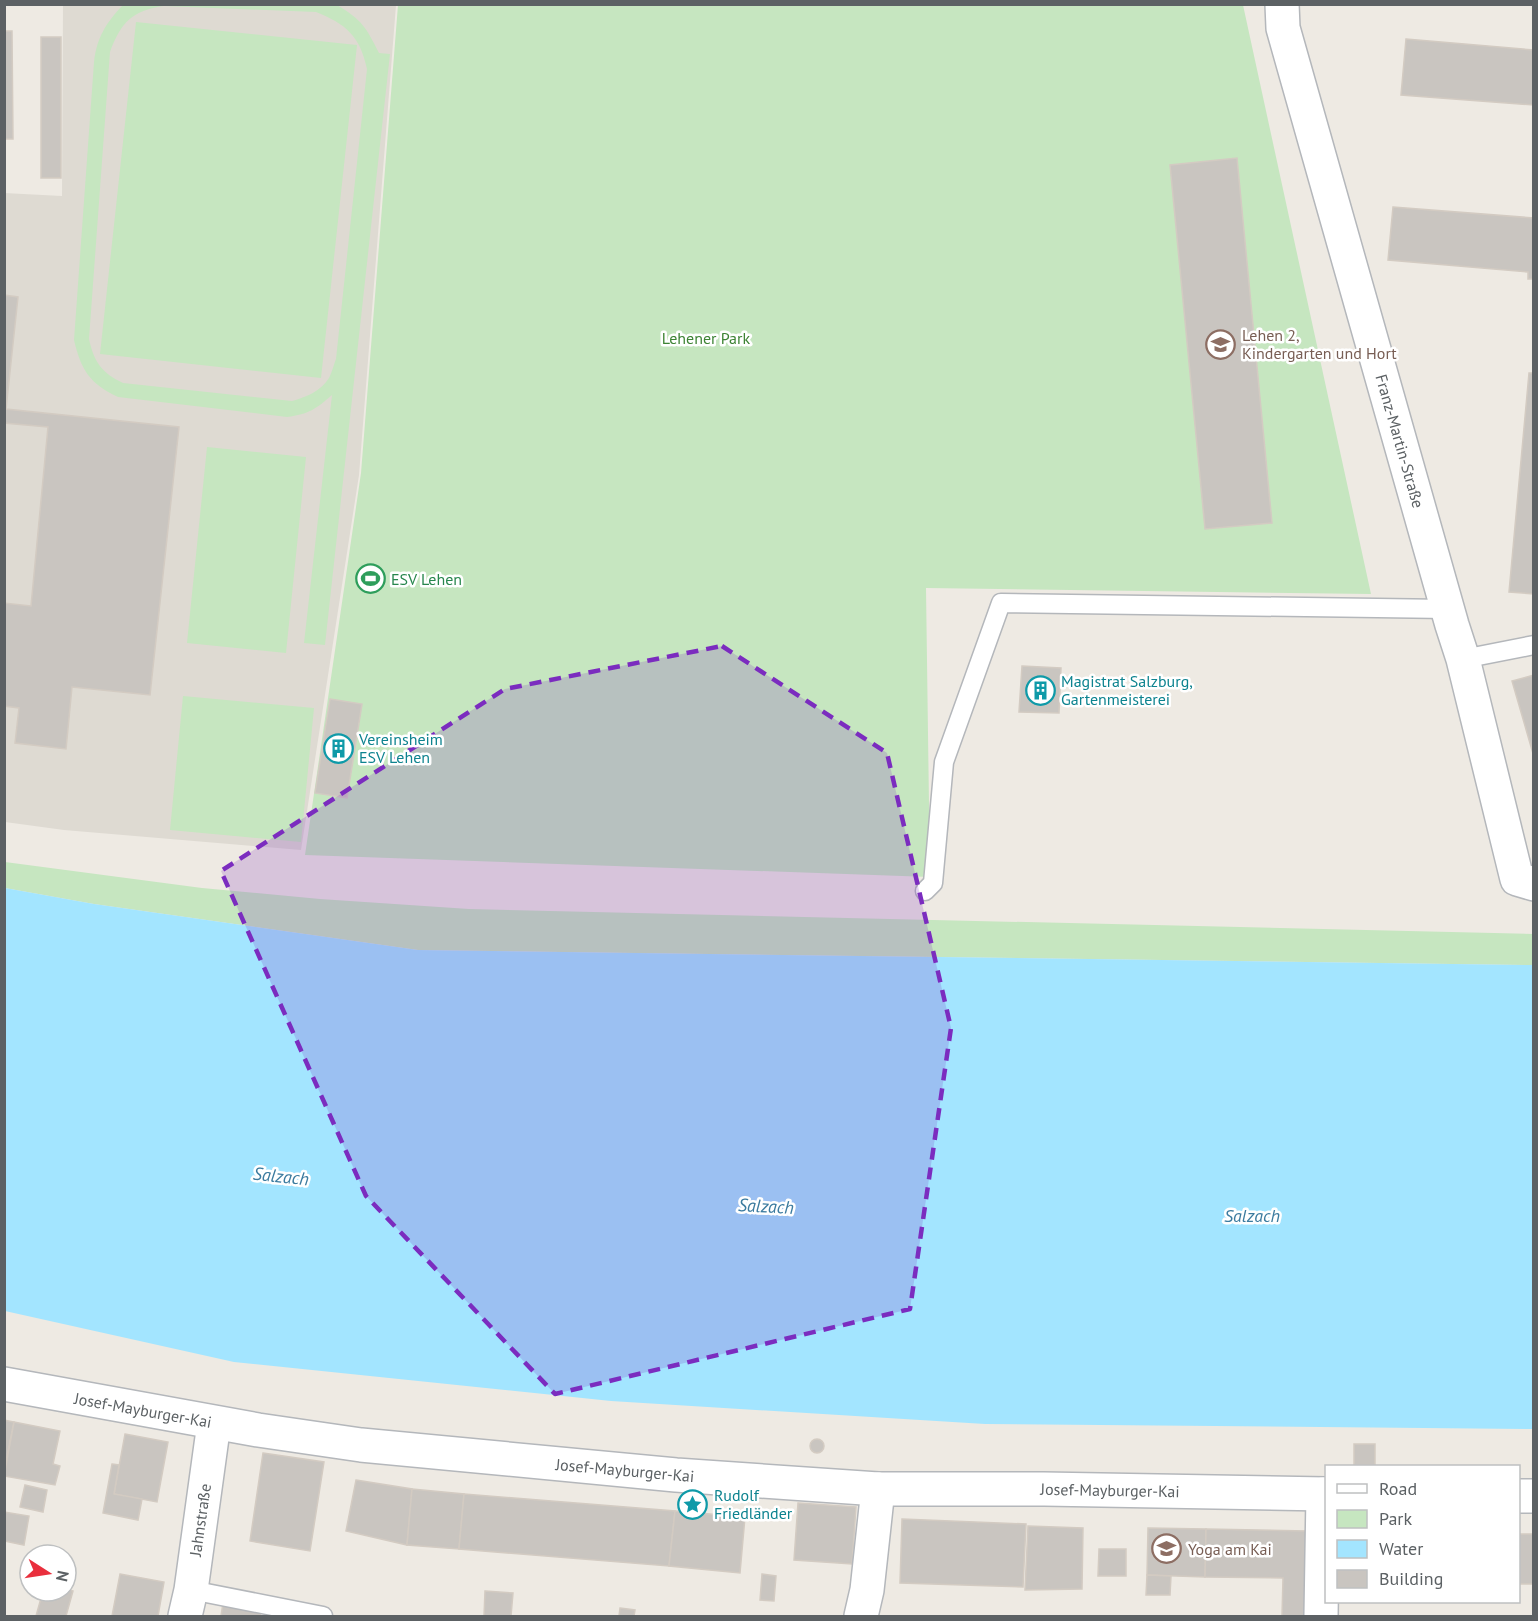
<svg xmlns="http://www.w3.org/2000/svg" width="1538" height="1621" viewBox="0 0 1538 1621" font-family="'PT Sans',sans-serif">
<style>
.education{fill:#dedad2}
.green{fill:#c6e6c0;fill-rule:evenodd}
.water{fill:#a3e5ff}
.building{fill:#c9c5c0;stroke:#d3cbc2;stroke-width:1.5}
.lines{fill:none;stroke-linecap:round;stroke-linejoin:round}
.service-casing{stroke:#b4b7bb;stroke-width:21}
.minor-casing{stroke:#b4b7bb;stroke-width:36}
.service{stroke:#fff;stroke-width:18}
.minor{stroke:#fff;stroke-width:33}
.marked{fill:#7b2cbf;fill-opacity:0.2;stroke:#7b2cbf;stroke-width:4.5;stroke-dasharray:12 8;stroke-linejoin:round}
.labels{text-anchor:middle;dominant-baseline:central;stroke-width:5;stroke-linejoin:round;paint-order:stroke}
.education-label{font-size:16px;fill:#785e54;stroke:#fff;text-anchor:start}
.park-label{font-size:16px;fill:#3d8334;stroke:#fff}
.street-label{font-size:16px;fill:#5c6164;stroke:#fff}
.leisure-label{font-size:16px;fill:#27864d;stroke:#fff;text-anchor:start}
.culture-label{font-size:16px;fill:#0d838f;stroke:#fff;text-anchor:start}
.water-label{font-size:18px;font-style:italic;fill:#3b7b9f;stroke:#fff}
</style>
<rect width="100%" height="100%" fill="#eeeae3"/>
<path class="education" d="M63,5H396L359,475L301,850L64,830L5,822L4,193L62,196Z"/>
<g class="green">
<path d="M123,5H337C362,20 366,27 379,53L390,54L325,645L304,643L332,395C316,409 309,414 287,417L118,397C90,384 81,370 74,340L94,62C97,37 106,23 123,5ZM164,6L316,12C346,24 360,36 367,69L336,359C334,364 332,372 329,378C321,391 306,397 292,401L123,383C102,373 94,362 89,339L110,52C121,22 133,10 164,6Z"/>
<path d="M398,5H1243L1371,594L926,588L930,877L305,855L361,473Z"/>
<path d="M136,22L357,45L321,378L100,354Z"/>
<path d="M207,447L306,457L286,653L187,643Z"/>
<path d="M183,696L314,708L301,842L170,830Z"/>
<path d="M5,862L202,888L320,899L469,909L1533,934V965L418,950L94,904L5,888Z"/>
</g>
<path class="water" d="M5,888L94,904L418,950L1533,965V1429L985,1424L611,1401L234,1362L5,1311Z"/>
<g class="building">
<path d="M4,31H12L13,139H4Z"/>
<rect x="41" y="37" width="20" height="141"/>
<path d="M1406,39L1534,50V105L1401,95Z"/>
<path d="M1237,158L1272,523L1205,529L1170,165Z"/>
<path d="M1393,207L1534,218V279H1528V272L1388,260Z"/>
<path d="M4,295L18,297L6,409L179,427L150,695L72,687L66,749L15,743L19,708L4,706V603L31,606L48,427L4,423Z"/>
<path d="M1529,373H1534V594L1509,592Z"/>
<path d="M1022,666L1061,668L1059,713L1019,712Z"/>
<path d="M1534,675V757L1512,681Z"/>
<path d="M330,699L362,704L347,798L315,793Z"/>
<path d="M4,1420L14,1422L4,1470Z"/>
<path d="M14,1422L60,1431L53,1464L60,1466L55,1485L4,1476Z"/>
<path d="M125,1434L168,1442L157,1502L114,1494Z"/>
<circle cx="817" cy="1446" r="7"/>
<rect x="1354" y="1444" width="21" height="21"/>
<path d="M263,1453L324,1462L310,1551L250,1541Z"/>
<path d="M112,1464L119,1465L114,1494L142,1499L138,1520L103,1513Z"/>
<path d="M356,1480L412,1489L407,1545L346,1531Z"/>
<path d="M25,1485L47,1490L43,1512L20,1507Z"/>
<path d="M412,1489L464,1494L459,1549L407,1545Z"/>
<path d="M464,1494L675,1511L669,1566L459,1549Z"/>
<path d="M798,1503L856,1507L852,1564L794,1560Z"/>
<path d="M675,1511L745,1517L740,1573L669,1566Z"/>
<path d="M4,1512L29,1516L24,1545L4,1541Z"/>
<path d="M902,1519L1026,1524L1023,1587L900,1583Z"/>
<path d="M1028,1526L1083,1528L1082,1589L1025,1590Z"/>
<path d="M1148,1528L1206,1529L1205,1577L1147,1575Z"/>
<path d="M1206,1529L1307,1531L1306,1616H1282L1283,1578L1205,1577Z"/>
<rect x="1518" y="1534" width="16" height="50"/>
<path d="M1099,1549H1126V1576H1098Z"/>
<path d="M120,1574L164,1582L158,1616H112Z"/>
<path d="M762,1574L776,1576L774,1601L760,1600Z"/>
<path d="M1147,1575L1171,1576L1170,1595H1146Z"/>
<path d="M66,1589L73,1591L66,1616H36L43,1591H66Z"/>
<path d="M485,1591L513,1593L511,1616H484Z"/>
<path d="M223,1603L261,1611L260,1616H221Z"/>
<path d="M620,1608L635,1610L634,1616H619Z"/>
</g>
<g class="lines">
<defs>
<g id="service">
<path d="M1463,659L1534,645"/>
<path d="M925,891L933,883L944,762L1001,603L1448,609"/>
<path d="M191,1590L323,1616"/>
</g>
<g id="minor">
<path d="M1282,4L1283,28L1452,625L1463,659L1517,879L1534,884"/>
<path d="M4,1384L258,1430L361,1445L676,1475L878,1489H1044L1326,1494"/>
<path d="M1518,1496H1534"/>
<path d="M185,1616L191,1590L214,1423"/>
<path d="M861,1616L867,1590L878,1489"/>
<path d="M1321,1616L1323,1494"/>
</g>
</defs>
<use href="#service" class="service-casing"/>
<use href="#minor" class="minor-casing"/>
<use href="#service" class="service"/>
<use href="#minor" class="minor"/>
</g>
<path class="marked" d="M722,646L887,753L951,1028L910,1309L555,1394L366,1196L221,871L505,689Z"/>
<defs>
<symbol id="school-ring" viewBox="-11 -11 22 22"><circle r="9.5" fill="#fff" stroke="#8d6e63" stroke-width="1.5"/><path d="M0-5L7-2L0 1L-7-2ZM-4 1L0 2.5L4 1V4Q0 6-4 4Z" fill="#8d6e63"/></symbol>
<symbol id="stadium-ring" viewBox="-11 -11 22 22"><circle r="9.5" fill="#fff" stroke="#2e9e5b" stroke-width="1.5"/><path d="M0-5a6.5 5 0 1 0 0 10a6.5 5 0 1 0 0-10ZM-3.5-1.8h7v3.6h-7Z" fill="#2e9e5b"/></symbol>
<symbol id="building-ring" viewBox="-11 -11 22 22"><circle r="9.5" fill="#fff" stroke="#0f9aa8" stroke-width="1.5"/><path d="M-4-6H4V6H1V3H-1V6H-4ZM-2.5-4.3h1.7v1.8h-1.7ZM.8-4.3h1.7v1.8H.8ZM-2.5-1h1.7V.8h-1.7ZM.8-1h1.7V.8H.8Z" fill="#0f9aa8"/></symbol>
<symbol id="sight-ring" viewBox="-11 -11 22 22"><circle r="9.5" fill="#fff" stroke="#0f9aa8" stroke-width="1.5"/><path d="M0-6L1.8-2.2L6-1.7L2.9 1.2L3.7 5.4L0 3.3L-3.7 5.4L-2.9 1.2L-6-1.7L-1.8-2.2Z" fill="#0f9aa8"/></symbol>
</defs>
<g fill-rule="evenodd">
<use href="#school-ring" x="1204" y="328" width="33" height="33"/>
<use href="#stadium-ring" x="354" y="562" width="33" height="33"/>
<use href="#building-ring" x="1024" y="674" width="33" height="33"/>
<use href="#building-ring" x="322" y="732" width="33" height="33"/>
<use href="#sight-ring" x="676" y="1488" width="33" height="33"/>
<use href="#school-ring" x="1150" y="1532" width="33" height="33"/>
</g>
<g class="labels">
<g class="education-label">
<text x="1242" y="335">Lehen 2,<tspan x="1242" dy="18">Kindergarten und Hort</tspan></text>
<text x="1188" y="1549">Yoga am Kai</text>
</g>
<g class="park-label">
<text x="706" y="338">Lehener Park</text>
</g>
<g class="street-label">
<text transform="translate(1400 441) rotate(74)">Franz-Martin-Straße</text>
<text transform="translate(143 1410) rotate(10)">Josef-Mayburger-Kai</text>
<text transform="translate(625 1470) rotate(5)">Josef-Mayburger-Kai</text>
<text transform="translate(1110 1490) rotate(1)">Josef-Mayburger-Kai</text>
<text transform="translate(200 1520) rotate(-82)">Jahnstraße</text>
</g>
<g class="leisure-label">
<text x="391" y="579">ESV Lehen</text>
</g>
<g class="culture-label">
<text x="1061" y="681">Magistrat Salzburg,<tspan x="1061" dy="18">Gartenmeisterei</tspan></text>
<text x="359" y="739">Vereinsheim<tspan x="359" dy="18">ESV Lehen</tspan></text>
<text x="714" y="1495">Rudolf<tspan x="714" dy="18">Friedländer</tspan></text>
</g>
<g class="water-label">
<text transform="translate(281 1176) rotate(6)">Salzach</text>
<text transform="translate(766 1206) rotate(3)">Salzach</text>
<text x="1252" y="1215">Salzach</text>
</g>
</g>
<rect width="1538" height="1621" fill="none" stroke="#5c6164" stroke-width="12"/>
<rect x="1325" y="1465" width="195" height="138" fill="#ffffff" stroke="#bec0c1" stroke-width="1.5"/>
<rect x="1337" y="1484" width="30" height="9" fill="#ffffff" stroke="#bec0c1" stroke-width="1.5"/>
<text x="1379" y="1495" font-size="18" fill="#5c6164">Road</text>
<rect x="1337" y="1510" width="30" height="18" fill="#c6e6c0" stroke="#bec0c1" stroke-width="1.5"/>
<text x="1379" y="1525" font-size="18" fill="#5c6164">Park</text>
<rect x="1337" y="1540" width="30" height="18" fill="#a3e5ff" stroke="#bec0c1" stroke-width="1.5"/>
<text x="1379" y="1555" font-size="18" fill="#5c6164">Water</text>
<rect x="1337" y="1570" width="30" height="18" fill="#c9c5c0" stroke="#bec0c1" stroke-width="1.5"/>
<text x="1379" y="1585" font-size="18" fill="#5c6164">Building</text>
<g transform="translate(48 1573) rotate(102)"><circle r="28" fill="#ffffff" stroke="#bec0c1" stroke-width="1.5"/>
<path d="M0-4.5L10 22L0 15L-10 22Z" fill="#e92f3d"/>
<text y="-9" font-size="16" font-weight="bold" text-anchor="middle" fill="#5c6164">N</text>
</g>
</svg>
